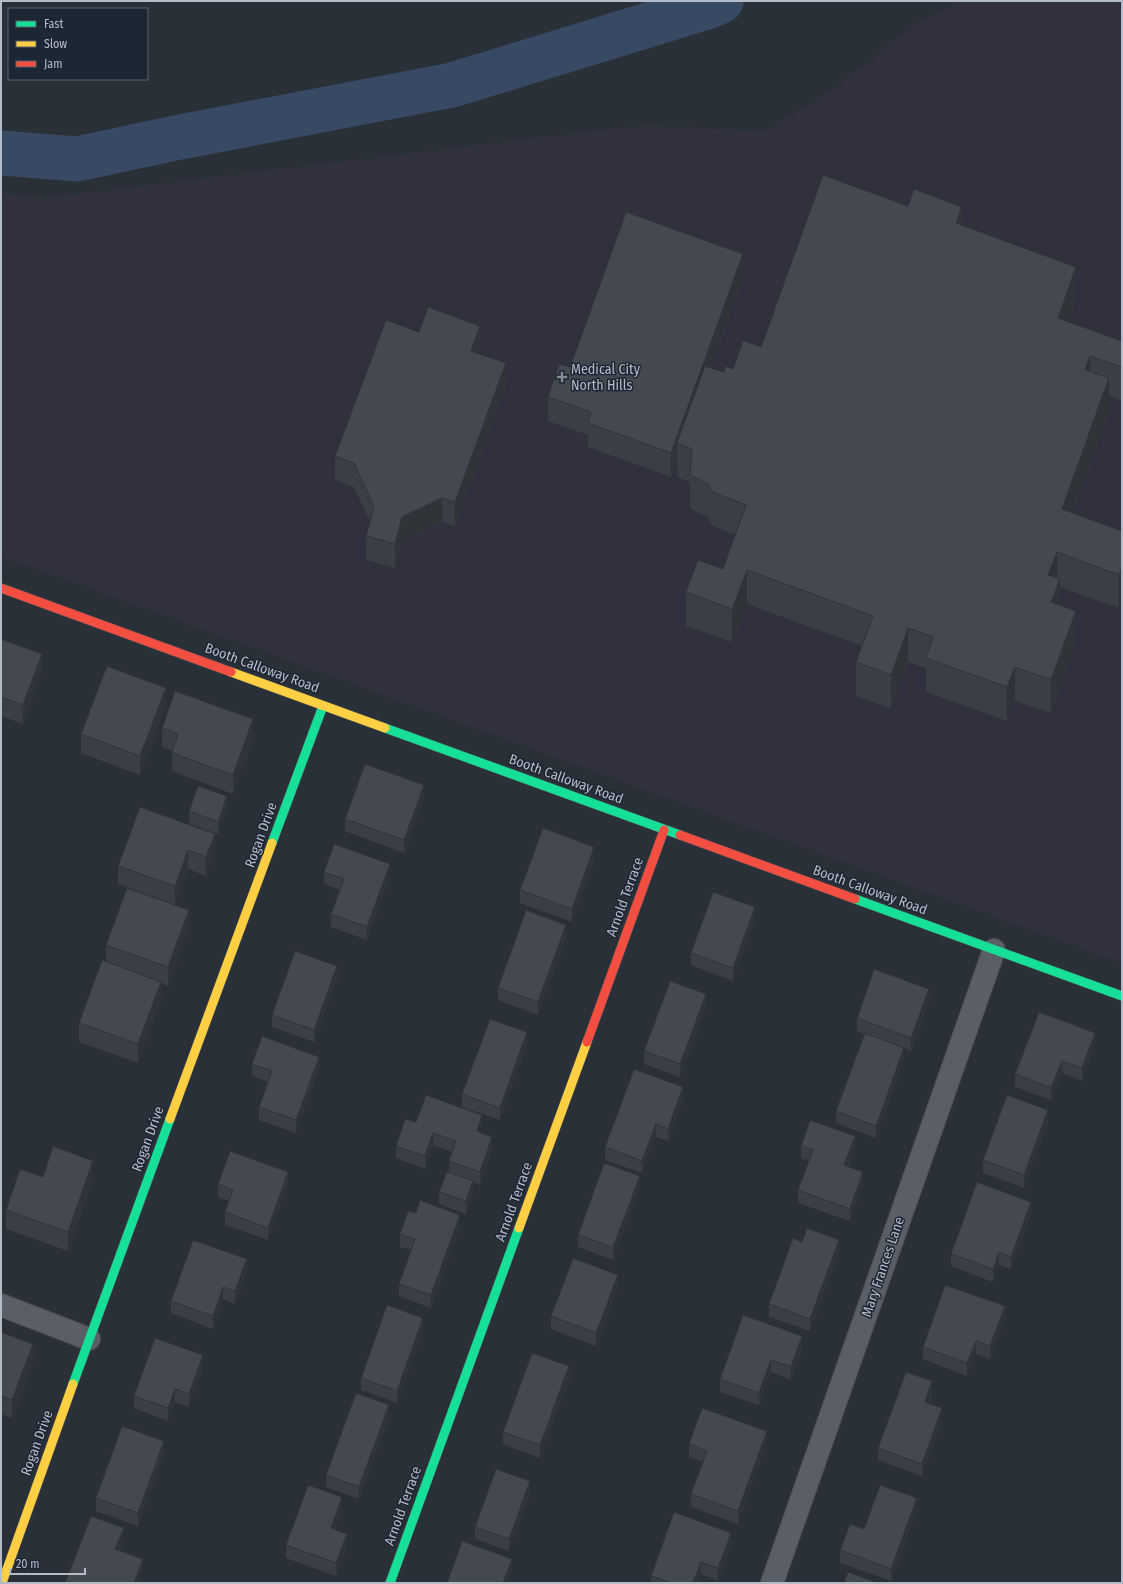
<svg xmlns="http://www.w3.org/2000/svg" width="1123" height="1584" viewBox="0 0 1123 1584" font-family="'Fira Sans Condensed',sans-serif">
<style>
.medical{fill:#31303e}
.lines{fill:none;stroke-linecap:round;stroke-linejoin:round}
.river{stroke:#384963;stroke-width:45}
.street-casing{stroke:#484c53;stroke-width:24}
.fast-casing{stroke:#484c53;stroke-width:10}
.slow-casing{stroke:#484c53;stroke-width:10}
.jam-casing{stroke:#484c53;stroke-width:10}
.street{stroke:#5a5e66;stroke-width:22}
.fast{stroke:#16e098;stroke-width:9}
.slow{stroke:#ffcf43;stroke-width:9}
.jam{stroke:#f24e42;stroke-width:9}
.wall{fill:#3a3f45}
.shaded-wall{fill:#303338}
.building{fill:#444950;stroke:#303338}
.poi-dot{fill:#848b96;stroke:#1d2633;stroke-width:1.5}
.labels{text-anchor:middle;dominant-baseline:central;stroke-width:3;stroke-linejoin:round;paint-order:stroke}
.poi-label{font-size:14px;fill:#b4bcc9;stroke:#1d2633;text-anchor:start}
.street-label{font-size:14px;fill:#b4bcc9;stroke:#1d2633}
</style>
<rect width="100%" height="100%" fill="#2a3038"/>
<path class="medical" d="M959,1H1122V963L1,556V193L42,198L644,125L764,131L815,101L867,63L913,25Z"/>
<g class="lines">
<path class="river" d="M1,153L77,159L175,138L452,85L707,7L721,1"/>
<defs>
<g id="street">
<path d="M1,1305L89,1339"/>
<path d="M772,1583L994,950"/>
</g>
<g id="fast">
<path d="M385,728L680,835"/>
<path d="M272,843L323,706"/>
<path d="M855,899L1122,996"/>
<path d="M73,1384L170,1119"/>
<path d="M390,1583L519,1228"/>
</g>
<g id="slow">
<path d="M231,672L385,728"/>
<path d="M170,1119L272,843"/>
<path d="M519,1228L587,1042"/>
<path d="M2,1583L73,1384"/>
</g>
<g id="jam">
<path d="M1,588L231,672"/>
<path d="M680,835L855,899"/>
<path d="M587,1042L664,830"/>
</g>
</defs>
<use href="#street" class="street-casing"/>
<use href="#fast" class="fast-casing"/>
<use href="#slow" class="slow-casing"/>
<use href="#jam" class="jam-casing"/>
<use href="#street" class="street"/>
<use href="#fast" class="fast"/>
<use href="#slow" class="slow"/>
<use href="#jam" class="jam"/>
</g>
<g class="wall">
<path d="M962,226L1076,301L1069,322L1122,341V401L1109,396V412L1073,513L1122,531V601L1119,608L1060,587V605L1076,644L1051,713L1015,701L1007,721L926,692V668L908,662L891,709L856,696V662L862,646L747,604L732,642L686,626V592L723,569L736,535L712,526L709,518L690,508V482L677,477V461L671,477L588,447V435L548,421V397L570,367L743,278L711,368L724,372L733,369L761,347Z"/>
<path d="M419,332L480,350L479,353L506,387L455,526L442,522L402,541L395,568L366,560V536L370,522L354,487L335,480V456Z"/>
<path d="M1,639L42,672L23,724L1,716Z"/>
<path d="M166,706L140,775L81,753V734Z"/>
<path d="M162,728L253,738L233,794L172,771V751L162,747Z"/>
<path d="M424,798L404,853L345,831V819Z"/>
<path d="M227,809L218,834L189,824V811Z"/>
<path d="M215,834V852L206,876L188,869L175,905L118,884V866Z"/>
<path d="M594,860L572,922L520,903V890Z"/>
<path d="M324,872L390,877L367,940L331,927V914L340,890L324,884Z"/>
<path d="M755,920L733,981L691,965V953Z"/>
<path d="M189,929L168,986L161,983V1000L138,1063L79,1042V1023L106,962V945Z"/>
<path d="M566,938L538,1015L498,1000V988Z"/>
<path d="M337,979L314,1042L272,1027V1015Z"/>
<path d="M929,1002L911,1051L904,1048V1060L876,1138L836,1123V1111L864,1034L857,1031V1018Z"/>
<path d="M706,1007L680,1077L644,1064V1051Z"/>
<path d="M527,1045L500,1120L462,1107V1094Z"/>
<path d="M1095,1045L1082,1081L1062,1073L1051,1100L1015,1087V1074Z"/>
<path d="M252,1064L319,1069L296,1133L259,1120V1107L268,1082L252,1076Z"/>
<path d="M683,1100L668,1141L656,1137L642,1173L605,1160V1147Z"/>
<path d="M416,1122L482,1127L480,1132L492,1149L480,1185L473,1182V1194L466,1214L439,1204V1192L449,1173V1161L452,1152L433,1145L425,1169L396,1158V1146Z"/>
<path d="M1048,1123L1024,1188L983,1173V1160Z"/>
<path d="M801,1146L855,1148L849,1166L863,1184L850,1221L798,1203V1190L809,1161L801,1158Z"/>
<path d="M43,1177L93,1179L68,1251L6,1229V1210Z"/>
<path d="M218,1184H288L268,1240L225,1225V1212L229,1201L218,1197Z"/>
<path d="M640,1188L613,1260L578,1247V1235Z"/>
<path d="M1031,1214L1011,1269L999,1265L993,1282L951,1266V1254Z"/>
<path d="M460,1227L431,1308L399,1296V1284L411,1250L400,1247V1234Z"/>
<path d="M802,1242L839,1253L810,1331L769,1317V1304Z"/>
<path d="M247,1272L235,1304L223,1299L213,1329L171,1313V1301Z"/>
<path d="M618,1288L596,1346L551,1329V1316Z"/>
<path d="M1005,1319L990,1359L976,1354L967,1376L923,1359V1347Z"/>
<path d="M423,1331L397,1403L361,1390V1378Z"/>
<path d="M1,1332L33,1362L12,1418L1,1414Z"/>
<path d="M802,1349L791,1380L771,1372L759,1405L720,1392V1379Z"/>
<path d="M203,1368L189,1407L175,1402L168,1421L134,1408V1396Z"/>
<path d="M569,1379L540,1458L503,1444V1432Z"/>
<path d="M932,1394L929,1404L942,1421L922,1476L878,1460V1448Z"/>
<path d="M389,1418L359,1499L326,1487V1475Z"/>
<path d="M689,1444H767L738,1524L691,1507V1494L703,1462L689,1457Z"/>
<path d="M164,1454L138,1526L96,1511V1498Z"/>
<path d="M530,1494L509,1551L475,1539V1527Z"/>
<path d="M342,1510L335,1530L347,1547L336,1576L286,1558V1545Z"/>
<path d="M917,1510L891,1581L840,1563V1550L864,1529Z"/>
<path d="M731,1545L718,1581L701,1574L698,1583H651V1576Z"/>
</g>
<g class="shaded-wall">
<path d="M962,207V241L956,223Z"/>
<path d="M743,254V278L683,445L677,443V461L671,477V453Z"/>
<path d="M1076,267V301L1058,352V318Z"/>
<path d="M480,326V350L471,375V351Z"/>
<path d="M1090,356V390L1085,370Z"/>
<path d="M506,363V387L455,526V502Z"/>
<path d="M1109,378V412L1062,543V509Z"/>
<path d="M442,498V522L402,541L395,568V544L402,517Z"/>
<path d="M1057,552V586L1048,575Z"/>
<path d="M1122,567V601L1119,608V575Z"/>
<path d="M747,570V604L732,642V609Z"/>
<path d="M1060,579V613L1051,602Z"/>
<path d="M1076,611V644L1051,713V680Z"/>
<path d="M908,628V662L891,709V675Z"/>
<path d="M42,654V672L23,724V705Z"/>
<path d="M1015,667V701L1007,721V687Z"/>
<path d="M166,688V706L140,775V756Z"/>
<path d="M253,719V738L233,794V775Z"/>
<path d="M424,785V798L404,853V840Z"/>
<path d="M227,796V809L218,834V822Z"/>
<path d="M215,834V852L206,876V857Z"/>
<path d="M594,847V860L572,922V909Z"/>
<path d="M188,850V869L175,905V886Z"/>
<path d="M390,864V877L367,940V927Z"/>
<path d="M755,907V920L733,981V968Z"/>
<path d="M189,910V929L168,986V967Z"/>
<path d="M566,925V938L538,1015V1002Z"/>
<path d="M337,966V979L314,1042V1030Z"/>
<path d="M161,982V1000L138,1063V1044Z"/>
<path d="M929,989V1002L911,1051V1038Z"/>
<path d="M706,994V1007L680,1077V1064Z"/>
<path d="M527,1032V1045L500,1120V1108Z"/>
<path d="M1095,1033V1045L1082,1081V1068Z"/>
<path d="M904,1048V1060L876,1138V1126Z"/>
<path d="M319,1057V1069L296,1133V1120Z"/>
<path d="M1062,1061V1073L1051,1100V1088Z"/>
<path d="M683,1087V1100L668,1141V1129Z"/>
<path d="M1048,1110V1123L1024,1188V1175Z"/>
<path d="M482,1115V1127L477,1144V1131Z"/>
<path d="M656,1124V1137L642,1173V1161Z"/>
<path d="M433,1133V1145L425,1169V1156Z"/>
<path d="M855,1136V1148L844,1177V1165Z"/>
<path d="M492,1137V1149L480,1185V1172Z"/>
<path d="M93,1161V1179L68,1251V1232Z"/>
<path d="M288,1172V1184L268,1240V1228Z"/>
<path d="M863,1172V1184L850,1221V1209Z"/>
<path d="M640,1176V1188L613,1260V1247Z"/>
<path d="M473,1181V1194L466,1214V1201Z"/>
<path d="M1031,1202V1214L1011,1269V1257Z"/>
<path d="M460,1215V1227L431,1308V1295Z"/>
<path d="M839,1240V1253L810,1331V1319Z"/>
<path d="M999,1252V1265L993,1282V1269Z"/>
<path d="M247,1259V1272L235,1304V1291Z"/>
<path d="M618,1275V1288L596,1346V1333Z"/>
<path d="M223,1287V1299L213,1329V1316Z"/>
<path d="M1005,1306V1319L990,1359V1346Z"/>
<path d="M423,1318V1331L397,1403V1391Z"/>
<path d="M802,1336V1349L791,1380V1367Z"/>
<path d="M976,1341V1354L967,1376V1363Z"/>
<path d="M33,1344V1362L12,1418V1400Z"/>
<path d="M203,1355V1368L189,1407V1394Z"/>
<path d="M771,1360V1372L759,1405V1393Z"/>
<path d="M569,1366V1379L540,1458V1445Z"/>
<path d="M932,1381V1394L925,1415V1402Z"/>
<path d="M175,1389V1402L168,1421V1408Z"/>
<path d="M389,1405V1418L359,1499V1487Z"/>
<path d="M942,1408V1421L922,1476V1464Z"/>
<path d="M767,1431V1444L738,1524V1511Z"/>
<path d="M164,1441V1454L138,1526V1513Z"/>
<path d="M530,1481V1494L509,1551V1539Z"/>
<path d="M342,1497V1510L331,1541V1528Z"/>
<path d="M917,1498V1510L891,1581V1569Z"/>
<path d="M124,1528V1541L115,1562V1549Z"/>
<path d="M731,1533V1545L718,1581V1568Z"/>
<path d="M347,1534V1547L336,1576V1563Z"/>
<path d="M143,1559V1572L138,1583H134Z"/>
<path d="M512,1559V1572L508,1583H503Z"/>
<path d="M701,1562V1574L698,1583H693Z"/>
</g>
<g class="building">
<path d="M823,175L908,206L914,189L962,207L956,223L1076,267L1058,318L1122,341V367L1090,356L1085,370L1109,378L1062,509L1122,531V567L1119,575L1057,552L1048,575L1060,579L1051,602L1076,611L1051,680L1015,667L1007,687L926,658L933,637L908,628L891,675L856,662L873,616L747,570L732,609L686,592L698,560L723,569L746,505L712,492L709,484L690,475L692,449L677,443L705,366L724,372L726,366L733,369L743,340L761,347Z"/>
<path d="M626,212L743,254L671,453L588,423L591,412L548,397L559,364L570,367Z"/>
<path d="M428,307L480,326L471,351L506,363L455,502L442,498L402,517L395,544L366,536L374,507L354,463L335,456L386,320L419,332Z"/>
<path d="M1,639L42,654L23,705L1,697Z"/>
<path d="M107,666L166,688L140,756L81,734Z"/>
<path d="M175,691L253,719L233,775L172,753L178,734L162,728Z"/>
<path d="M365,764L424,785L404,840L345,819Z"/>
<path d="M198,786L227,796L218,822L189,811Z"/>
<path d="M140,807L215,834L206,857L188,850L175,886L118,866Z"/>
<path d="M543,828L594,847L572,909L520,890Z"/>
<path d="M334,844L390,864L367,927L331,914L344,879L324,872Z"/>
<path d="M127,888L189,910L168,967L106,945Z"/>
<path d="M713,892L755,907L733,968L691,953Z"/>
<path d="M526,910L566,925L538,1002L498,988Z"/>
<path d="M295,951L337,966L314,1030L272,1015Z"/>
<path d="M102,960L161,982L138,1044L79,1023Z"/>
<path d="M874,969L929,989L911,1038L857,1018Z"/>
<path d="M670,981L706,994L680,1064L644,1051Z"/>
<path d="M1039,1012L1095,1033L1082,1068L1062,1061L1051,1088L1015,1074Z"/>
<path d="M490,1019L527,1032L500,1108L462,1094Z"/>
<path d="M865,1033L904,1048L876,1126L836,1111Z"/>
<path d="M262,1036L319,1057L296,1120L259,1107L272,1071L252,1064Z"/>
<path d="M634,1069L683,1087L668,1129L656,1124L642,1161L605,1147Z"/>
<path d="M426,1095L482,1115L477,1131L492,1137L480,1172L449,1161L456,1141L433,1133L425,1156L396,1146L405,1119L416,1122Z"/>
<path d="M1007,1095L1048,1110L1024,1175L983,1160Z"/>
<path d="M810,1120L855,1136L844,1165L863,1172L850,1209L798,1190L813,1150L801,1146Z"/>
<path d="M53,1146L93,1161L68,1232L6,1210L20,1169L43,1177Z"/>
<path d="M230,1151L288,1172L268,1228L225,1212L233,1190L218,1184Z"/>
<path d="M604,1163L640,1176L613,1247L578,1235Z"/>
<path d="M447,1172L473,1181L466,1201L439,1192Z"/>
<path d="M977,1182L1031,1202L1011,1257L999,1252L993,1269L951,1254Z"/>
<path d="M420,1200L460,1215L431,1295L399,1284L415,1239L400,1234L408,1211L416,1213Z"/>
<path d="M807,1228L839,1240L810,1319L769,1304L793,1238L802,1242Z"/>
<path d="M193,1240L247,1259L235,1291L223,1287L213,1316L171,1301Z"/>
<path d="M573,1258L618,1275L596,1333L551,1316Z"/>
<path d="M945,1285L1005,1306L990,1346L976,1341L967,1363L923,1347Z"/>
<path d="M387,1305L423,1318L397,1391L361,1378Z"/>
<path d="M743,1315L802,1336L791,1367L771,1360L759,1393L720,1379Z"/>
<path d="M1,1332L33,1344L12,1400L1,1396Z"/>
<path d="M155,1338L203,1355L189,1394L175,1389L168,1408L134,1396Z"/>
<path d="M532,1353L569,1366L540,1445L503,1432Z"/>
<path d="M906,1372L932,1381L925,1402L942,1408L922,1464L878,1448Z"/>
<path d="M356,1393L389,1405L359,1487L326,1475Z"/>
<path d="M702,1408L767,1431L738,1511L691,1494L707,1451L689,1444Z"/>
<path d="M122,1426L164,1441L138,1513L96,1498Z"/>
<path d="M496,1469L530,1481L509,1539L475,1527Z"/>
<path d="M308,1485L342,1497L331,1528L347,1534L336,1563L286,1545Z"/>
<path d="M880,1485L917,1498L891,1569L840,1550L850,1524L864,1529Z"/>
<path d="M674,1512L731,1533L718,1568L701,1562L693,1583H671L651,1576Z"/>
<path d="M91,1516L124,1528L115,1549L143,1559L134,1583H65Z"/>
<path d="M462,1541L512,1559L503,1583H447Z"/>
<path d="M848,1572L878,1583H844Z"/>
</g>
<path class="poi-dot" d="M560 371h4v4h4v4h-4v4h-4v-4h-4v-4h4z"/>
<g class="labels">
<g class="poi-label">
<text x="571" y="369">Medical City<tspan x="571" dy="16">North Hills</tspan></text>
</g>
<g class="street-label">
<text transform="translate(262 668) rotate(20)">Booth Calloway Road</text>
<text transform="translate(566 779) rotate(20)">Booth Calloway Road</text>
<text transform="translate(261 835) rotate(-70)">Rogan Drive</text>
<text transform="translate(870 890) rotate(20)">Booth Calloway Road</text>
<text transform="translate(625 897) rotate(-70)">Arnold Terrace</text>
<text transform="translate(148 1139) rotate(-70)">Rogan Drive</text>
<text transform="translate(514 1202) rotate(-70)">Arnold Terrace</text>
<text transform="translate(883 1267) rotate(-71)">Mary Frances Lane</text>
<text transform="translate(37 1443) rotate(-70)">Rogan Drive</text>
<text transform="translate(403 1506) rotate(-70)">Arnold Terrace</text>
</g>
</g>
<rect width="1123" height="1584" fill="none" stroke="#b4bcc9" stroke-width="4"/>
<rect x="8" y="8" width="140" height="72" fill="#1d2633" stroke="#59626f"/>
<rect x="16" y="21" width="20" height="6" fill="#16e098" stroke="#59626f"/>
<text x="44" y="28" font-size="12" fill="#b4bcc9">Fast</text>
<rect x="16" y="41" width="20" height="6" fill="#ffcf43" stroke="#59626f"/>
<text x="44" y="48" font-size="12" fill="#b4bcc9">Slow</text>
<rect x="16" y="61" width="20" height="6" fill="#f24e42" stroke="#59626f"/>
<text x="44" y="68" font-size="12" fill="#b4bcc9">Jam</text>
<path d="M10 1568v6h75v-6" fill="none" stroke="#b4bcc9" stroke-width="2"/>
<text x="16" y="1568" font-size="12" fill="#b4bcc9" stroke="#1d2633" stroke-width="3" paint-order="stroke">20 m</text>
</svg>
